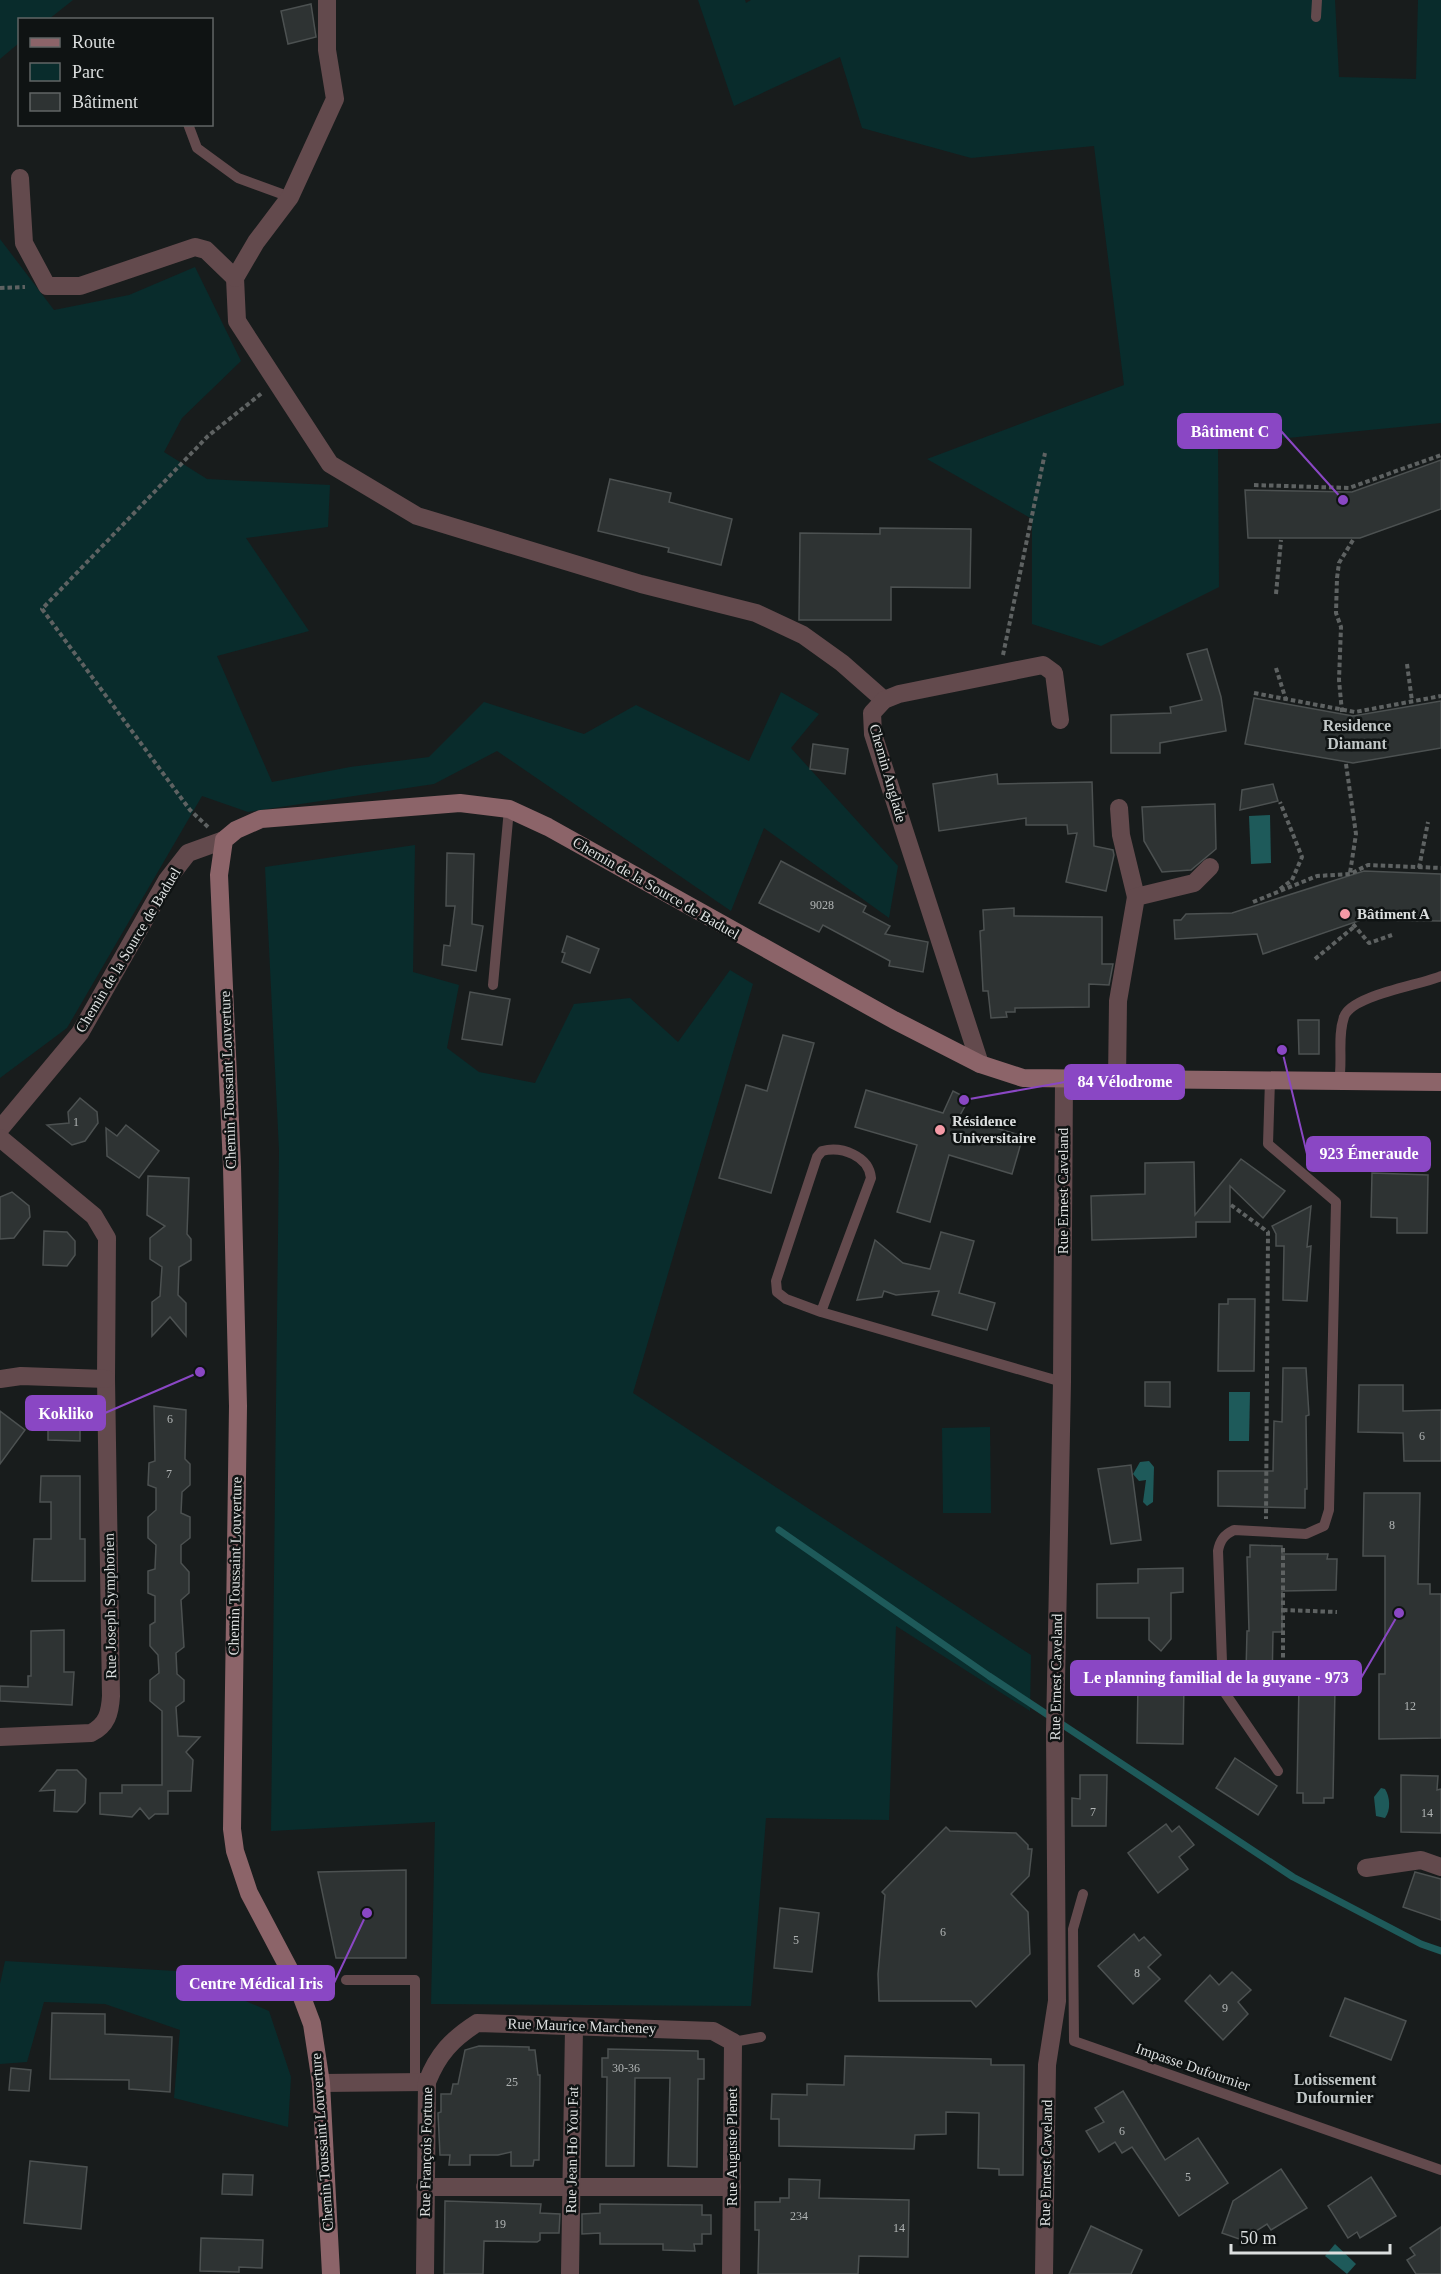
<svg xmlns="http://www.w3.org/2000/svg" width="1441" height="2274" viewBox="0 0 1441 2274" font-family="'Times New Roman',serif">
<style>
.green{fill:#092c2c}
.water{fill:#1e5a5a}
.lines{fill:none;stroke-linecap:round;stroke-linejoin:round}
.stream{stroke:#1e5a5a;stroke-width:7}
.building{fill:#2e3333;stroke:#4c5151;stroke-width:1.5}
.path{stroke:#5e6262;stroke-width:4;stroke-dasharray:4.5 3;stroke-linecap:butt}
.lane{stroke:#634a4d;stroke-width:10}
.street{stroke:#634a4d;stroke-width:18}
.secondary{stroke:#8c6469;stroke-width:18}
.poi-dot{fill:#f49aa6;stroke:#0f1313;stroke-width:2}
.labels{text-anchor:middle;dominant-baseline:central;stroke-width:5;stroke-linejoin:round;paint-order:stroke}
.number-label{font-size:12px;fill:#b0b4b4}
.street-label{font-size:15px;fill:#dcdfdf;stroke:#0f1313}
.poi-label{font-size:15px;font-weight:bold;fill:#dcdfdf;stroke:#0f1313;text-anchor:start}
.neighbourhood-label{font-size:16px;font-weight:bold;fill:#c0c6c6;stroke:#0f1313}
.leader{fill:none;stroke:#8a47c4;stroke-width:2}
.callout-dot{fill:#8a47c4;stroke:#0f1313;stroke-width:2}
.callout{fill:#8a47c4;stroke:#8a47c4;stroke-width:2}
.callout-label{font-size:16px;text-anchor:middle;font-weight:bold;fill:#fff}
</style>
<rect width="100%" height="100%" fill="#181c1c"/>
<g class="green">
<path d="M0,0H73L49,19L20,20L19,43L0,59Z"/>
<path d="M698,0H745L746,3L751,0H1335L1339,77L1416,79L1418,0H1441V423L1218,445L1219,587L1101,646L1032,624V519L927,459L1124,385L1094,146L971,158L862,128L840,57L734,106Z"/>
<path d="M0,239L54,310L129,295L195,267L241,361L182,418L164,452L207,479L330,485L328,527L246,538L309,631L217,656L272,782L350,767L429,757L484,702L584,734L636,705L749,761L781,692L819,714L791,748L898,866L889,918L764,828L731,911L497,751L434,784L248,812L202,796L67,1028L0,1078Z"/>
<path d="M415,845L413,972L459,985L447,1048L479,1072L535,1083L574,1004L630,998L678,1042L730,970L753,984L633,1393L1031,1655L1030,1711L896,1626L889,1820L766,1818L751,2006L431,2004L435,1822L271,1831L279,1150L265,867Z"/>
<path d="M990,1427L991,1513H943L942,1428Z"/>
<path d="M5,1961L176,1971L269,2011L291,2077L288,2127L174,2098L180,2030L105,2004L44,2002L27,2062L0,2064V1984Z"/>
</g>
<g class="water">
<path d="M1270,815L1271,863L1251,864L1249,816Z"/>
<path d="M1229,1392H1250L1249,1441H1229Z"/>
<path d="M1149,1461L1154,1467L1153,1502L1147,1506L1143,1502L1146,1480L1139,1481L1133,1474L1140,1462Z"/>
<path d="M1381,1788L1385,1789C1390,1797 1391,1810 1385,1818L1376,1816L1374,1797Z"/>
<path d="M1335,2244L1356,2264L1347,2274L1325,2256Z"/>
</g>
<g class="lines">
<path class="stream" d="M779,1530L989,1676L1293,1877L1421,1944L1441,1951"/>
</g>
<g class="building">
<path d="M311,4L316,37L288,44L281,11Z"/>
<path d="M1441,460V509L1360,538H1248L1245,490L1352,492Z"/>
<path d="M610,479L671,493L669,502L732,519L721,565L668,552L669,548L598,531Z"/>
<path d="M880,528L971,529L970,588L891,587V620H799L800,533L880,534Z"/>
<path d="M1207,649L1221,697L1226,731L1160,743V753H1111V715L1171,713L1170,707L1202,700L1187,654Z"/>
<path d="M1254,698L1353,716L1441,701V748L1353,763L1245,744Z"/>
<path d="M813,744L848,749L845,774L810,769Z"/>
<path d="M997,774L998,784L1092,782L1094,846L1113,850L1114,855L1106,891L1066,882L1077,833L1068,834L1067,825H1026V818L939,831L933,784Z"/>
<path d="M1273,784L1278,801L1240,810L1242,790Z"/>
<path d="M1215,804L1216,849L1191,870L1162,872L1144,841L1142,807Z"/>
<path d="M447,853L474,854L472,924L483,926L476,971L442,965L444,945L450,946L455,906H446Z"/>
<path d="M781,861L866,906L863,912L890,926L885,934L928,942L923,972L889,966L890,961L823,925L819,932L759,903Z"/>
<path d="M1364,871L1441,874V921L1361,920L1263,954L1257,934L1175,939L1174,920H1181L1186,914L1232,913Z"/>
<path d="M1014,908V916L1102,917V964H1113L1109,985L1089,984V1007L1015,1008V1012H1006L1007,1017L991,1018L988,991H983L980,931L984,930L983,910Z"/>
<path d="M567,936L599,949L590,973L562,962L565,953L562,952Z"/>
<path d="M470,992L510,999L502,1045L462,1039Z"/>
<path d="M1298,1020H1319V1054H1299Z"/>
<path d="M783,1035L814,1043L771,1193L719,1178L746,1085L767,1091Z"/>
<path d="M866,1090L943,1113L953,1091L969,1099L959,1117L1023,1136L1012,1174L949,1155L930,1222L897,1212L917,1145L855,1127Z"/>
<path d="M80,1098L97,1112L98,1123L85,1141L72,1145L47,1125L69,1123L68,1112Z"/>
<path d="M126,1125L159,1151L139,1178L107,1156L106,1128L117,1136Z"/>
<path d="M1241,1159L1285,1191L1263,1218L1230,1186V1222H1196V1237L1092,1240L1091,1196L1145,1194V1163L1194,1162L1195,1215Z"/>
<path d="M1372,1173L1428,1175L1427,1233H1397V1218L1371,1217Z"/>
<path d="M148,1176L189,1178L187,1234L191,1239V1260L179,1267L178,1295L186,1303V1336L170,1317L152,1336V1302L160,1296L162,1267L150,1259V1238L165,1226L147,1215Z"/>
<path d="M12,1192L29,1206L30,1217L14,1238L0,1239V1197Z"/>
<path d="M1311,1206L1307,1247L1311,1246L1307,1301L1283,1300L1284,1246H1276V1234L1272,1226Z"/>
<path d="M44,1231L67,1232L75,1241V1255L67,1266L43,1265Z"/>
<path d="M941,1232L974,1241L959,1293L995,1303L987,1330L932,1315L939,1291L896,1295L884,1291L882,1297L857,1300L875,1240L903,1263L930,1269Z"/>
<path d="M1228,1299H1255L1254,1371H1218L1219,1304H1228Z"/>
<path d="M1283,1368H1306L1309,1415L1306,1416L1307,1489H1305V1508L1218,1506V1471H1273L1274,1421L1282,1422Z"/>
<path d="M1145,1382H1170V1407L1145,1406Z"/>
<path d="M1359,1385H1403V1411L1441,1410V1461H1404L1403,1433L1358,1432Z"/>
<path d="M48,1396H80V1441L48,1440Z"/>
<path d="M154,1406L186,1410L185,1459L190,1464V1485L182,1492L181,1513L190,1517V1538L181,1545V1563L189,1572V1593L181,1600L184,1647L176,1653L177,1674L184,1680V1701L176,1707L178,1736L200,1737L186,1752L193,1760L191,1791H168V1814H155L149,1819L140,1808L132,1817L100,1814V1793H122V1785H162V1711L150,1701V1680L159,1673L158,1655L150,1646V1625L155,1622V1596L148,1593V1571L155,1569L156,1545L148,1538V1517L156,1510V1488L148,1485L149,1463L155,1461Z"/>
<path d="M0,1411L25,1430L0,1464Z"/>
<path d="M1131,1465L1141,1540L1111,1544L1098,1469Z"/>
<path d="M41,1476H80V1539H85V1581H32L34,1539H51V1502H40Z"/>
<path d="M1364,1493H1420L1418,1584H1430V1594H1441V1738L1379,1739V1674H1385V1556H1363Z"/>
<path d="M1250,1545L1282,1546V1554H1328L1327,1559H1337L1336,1590L1282,1591V1632H1273L1272,1686H1249V1674L1246,1673L1247,1631H1249L1247,1557H1250Z"/>
<path d="M1183,1568V1592L1171,1593V1639L1161,1651L1149,1640V1618H1097V1584L1138,1583V1569Z"/>
<path d="M64,1630V1672H74L72,1705L0,1701V1686L28,1687V1676H31V1631Z"/>
<path d="M1299,1682H1325V1687L1335,1688L1333,1798H1324V1803H1303V1793H1297Z"/>
<path d="M1138,1683H1184L1183,1744L1137,1743Z"/>
<path d="M1235,1758L1277,1786L1258,1815L1216,1788Z"/>
<path d="M57,1770H77L86,1779L85,1803L77,1812L54,1811L55,1790L40,1791Z"/>
<path d="M1080,1775H1107L1106,1826H1072V1798L1080,1799Z"/>
<path d="M1401,1775L1438,1776L1437,1790L1441,1789V1833L1401,1832Z"/>
<path d="M1166,1824L1172,1832L1179,1826L1194,1845L1179,1857L1188,1869L1158,1893L1128,1853Z"/>
<path d="M946,1827L950,1831L1016,1833L1028,1845V1849H1032L1029,1876L1011,1894L1028,1912L1030,1954L976,2007L971,2001H879L878,1974L885,1895L882,1892Z"/>
<path d="M406,1870V1958H336L318,1872Z"/>
<path d="M1415,1872L1441,1879V1920L1403,1907Z"/>
<path d="M780,1908L819,1913L812,1972L774,1968Z"/>
<path d="M1134,1934L1139,1941L1144,1937L1161,1955L1148,1967L1160,1979L1133,2004L1098,1966Z"/>
<path d="M1232,1972L1251,1990L1238,2002L1248,2014L1223,2040L1185,2001L1210,1975L1219,1985Z"/>
<path d="M1345,1998L1406,2021L1391,2060L1330,2036Z"/>
<path d="M52,2013L105,2014V2034L172,2037L170,2092L129,2089V2080L50,2079Z"/>
<path d="M479,2046L529,2047V2050H535L538,2075H540L539,2160H534L533,2166H511V2152L498,2155H470V2165H449L450,2155H440L438,2113L441,2112V2094H451L453,2084H458L465,2050Z"/>
<path d="M608,2049L698,2051V2059H704V2079H698L697,2167L668,2166L670,2078H635L634,2166H606L607,2077H602V2058H608Z"/>
<path d="M845,2056L991,2059V2065H1024L1023,2175H999V2169L978,2168L979,2113L946,2112V2134L915,2135L914,2149L779,2146V2119H771L772,2094L807,2095V2084L844,2085Z"/>
<path d="M11,2068L31,2070L29,2091L9,2090Z"/>
<path d="M1123,2091L1165,2160L1198,2138L1228,2183L1179,2216L1132,2147L1122,2153L1115,2142L1099,2152L1086,2131L1104,2122L1095,2108Z"/>
<path d="M30,2161L87,2167L81,2229L24,2223Z"/>
<path d="M1281,2169L1307,2208L1271,2230L1267,2224L1242,2240L1222,2233L1233,2201Z"/>
<path d="M223,2174L253,2175L252,2195L222,2194Z"/>
<path d="M1371,2177L1396,2216L1360,2238L1357,2232L1348,2238L1328,2206Z"/>
<path d="M789,2179L820,2180L819,2198L909,2200L908,2257L859,2256L858,2274H758L759,2230H755V2202H780V2198H789Z"/>
<path d="M445,2201L541,2204L540,2213L560,2214L559,2233H540V2240L537,2242L484,2241L483,2274H444Z"/>
<path d="M600,2204L702,2205V2215H711V2234H702V2244H694L695,2251L663,2250V2244H600V2233L582,2234V2214L600,2213Z"/>
<path d="M1091,2226L1142,2250L1131,2274H1069Z"/>
<path d="M1441,2227V2274H1416L1407,2260L1415,2255L1410,2248Z"/>
<path d="M201,2238L263,2240L262,2268L239,2267V2272L200,2271Z"/>
</g>
<g class="lines">
<g class="path">
<path d="M0,288L25,287"/>
<path d="M1254,485L1349,488L1441,455"/>
<path d="M1276,594L1281,540"/>
<path d="M1003,655L1045,453"/>
<path d="M1407,664L1412,701"/>
<path d="M1276,668L1286,700"/>
<path d="M1254,693L1355,712L1441,696"/>
<path d="M1342,712L1339,680L1341,627L1336,613L1337,578L1339,563L1353,540"/>
<path d="M1346,764L1356,834L1350,873"/>
<path d="M208,827L190,810L42,609L208,436L262,393"/>
<path d="M1419,868L1428,822"/>
<path d="M1280,889L1292,880L1302,857L1280,802"/>
<path d="M1253,902L1317,876L1350,874L1368,865L1441,868"/>
<path d="M1353,924L1369,943L1392,935"/>
<path d="M1315,959L1355,926"/>
<path d="M1231,1205L1268,1232L1266,1519"/>
<path d="M1283,1548V1697"/>
<path d="M1283,1610L1337,1612"/>
</g>
<g class="lane">
<path d="M1316,17L1317,0"/>
<path d="M188,124L197,148L238,178L290,197"/>
<path d="M493,985L509,809"/>
<path d="M1270,1080L1268,1144L1336,1202L1329,1510L1324,1526L1306,1534L1234,1530C1224,1535 1220,1540 1218,1551L1223,1690L1278,1771"/>
<path d="M1339,1082C1343,1060 1337,1037 1344,1017C1351,995 1421,985 1441,976"/>
<path d="M821,1312L871,1178C869,1156 842,1146 822,1151L817,1157L776,1281L777,1292L786,1299L821,1312L1062,1382"/>
<path d="M1083,1894L1073,1929L1074,2041L1441,2170"/>
<path d="M346,1980H415V2082"/>
<path d="M733,2042L761,2037"/>
</g>
<g class="street">
<path d="M327,0V50L335,99L290,197L256,242L235,278L237,321L330,464L417,516L641,584L756,613L803,635L842,663L884,700"/>
<path d="M20,178L24,243L47,286H80L195,247L206,250L235,278"/>
<path d="M1119,808L1121,835L1136,897"/>
<path d="M980,1064L873,734L872,713L884,700L899,694L1043,665L1054,673L1060,720"/>
<path d="M1117,1081L1118,1001L1136,897L1194,883L1210,867"/>
<path d="M0,1129L80,1033L167,880L188,853L224,840"/>
<path d="M0,1138L94,1216L107,1238L106,1379L111,1696C110,1713 107,1725 91,1733L0,1737"/>
<path d="M0,1379L21,1376L106,1379"/>
<path d="M1366,1868L1421,1860L1441,1867"/>
<path d="M321,2083L427,2082"/>
<path d="M425,2187H732"/>
<path d="M425,2274L427,2082C438,2054 452,2039 477,2023L713,2031L733,2042L731,2274"/>
<path d="M570,2274L574,2027"/>
<path d="M1044,2274L1047,2065L1057,2001L1055,1731L1062,1382L1064,1080"/>
</g>
<path class="secondary" d="M331,2274L321,2083L312,2024L297,1984L249,1893L235,1851L232,1829L238,1406L232,1167L219,875L224,840L236,830L261,819L460,803L509,809L548,827L894,1020L980,1064L1023,1078L1441,1082"/>
</g>
<g class="poi-dot">
<circle cx="1345" cy="914" r="6"/>
<circle cx="940" cy="1130" r="6"/>
</g>
<g class="labels">
<g class="number-label">
<text x="822" y="905">9028</text>
<text x="76" y="1122">1</text>
<text x="170" y="1419">6</text>
<text x="1422" y="1436">6</text>
<text x="169" y="1474">7</text>
<text x="1392" y="1525">8</text>
<text x="1410" y="1706">12</text>
<text x="1093" y="1812">7</text>
<text x="1427" y="1813">14</text>
<text x="943" y="1932">6</text>
<text x="796" y="1940">5</text>
<text x="1137" y="1973">8</text>
<text x="1225" y="2008">9</text>
<text x="626" y="2068">30-36</text>
<text x="512" y="2082">25</text>
<text x="1122" y="2131">6</text>
<text x="1188" y="2177">5</text>
<text x="799" y="2216">234</text>
<text x="500" y="2224">19</text>
<text x="899" y="2228">14</text>
</g>
<g class="street-label">
<text transform="translate(888 773) rotate(74)">Chemin Anglade</text>
<text transform="translate(656 888) rotate(30)">Chemin de la Source de Baduel</text>
<text transform="translate(128 950) rotate(-59)">Chemin de la Source de Baduel</text>
<text transform="translate(228 1080) rotate(-92)">Chemin Toussaint Louverture</text>
<text transform="translate(1063 1191) rotate(-90)">Rue Ernest Caveland</text>
<text transform="translate(235 1566) rotate(-89)">Chemin Toussaint Louverture</text>
<text transform="translate(110 1606) rotate(-91)">Rue Joseph Symphorien</text>
<text transform="translate(1056 1677) rotate(-89)">Rue Ernest Caveland</text>
<text transform="translate(582 2026) rotate(2)">Rue Maurice Marcheney</text>
<text transform="translate(1193 2067) rotate(19)">Impasse Dufournier</text>
<text transform="translate(322 2142) rotate(-94)">Chemin Toussaint Louverture</text>
<text transform="translate(732 2147) rotate(-90)">Rue Auguste Plenet</text>
<text transform="translate(572 2150) rotate(-89)">Rue Jean Ho You Fat</text>
<text transform="translate(426 2152) rotate(-89)">Rue François Fortune</text>
<text transform="translate(1046 2163) rotate(-89)">Rue Ernest Caveland</text>
</g>
<g class="poi-label">
<text x="1357" y="914">Bâtiment A</text>
<text x="952" y="1121">Résidence<tspan x="952" dy="17">Universitaire</tspan></text>
</g>
<g class="neighbourhood-label">
<text x="1357" y="725">Residence<tspan x="1357" dy="18">Diamant</tspan></text>
<text x="1335" y="2079">Lotissement<tspan x="1335" dy="18">Dufournier</tspan></text>
</g>
</g>
<path class="leader" d="M1343 500L1281 431M964 1100L1065 1082M1282 1050L1307 1154M200 1372L105 1413M1399 1613L1361 1678M367 1913L334 1983"/>
<g class="callout-dot">
<circle cx="1343" cy="500" r="6"/>
<circle cx="964" cy="1100" r="6"/>
<circle cx="1282" cy="1050" r="6"/>
<circle cx="200" cy="1372" r="6"/>
<circle cx="1399" cy="1613" r="6"/>
<circle cx="367" cy="1913" r="6"/>
</g>
<g class="callout">
<rect x="1178" y="414" width="103" height="34" rx="6"/>
<rect x="1065" y="1065" width="119" height="34" rx="6"/>
<rect x="1307" y="1137" width="123" height="34" rx="6"/>
<rect x="26" y="1396" width="79" height="34" rx="6"/>
<rect x="1071" y="1661" width="290" height="34" rx="6"/>
<rect x="177" y="1966" width="157" height="34" rx="6"/>
</g>
<g class="callout-label">
<text x="1230" y="437">Bâtiment C</text>
<text x="1125" y="1087">84 Vélodrome</text>
<text x="1369" y="1159">923 Émeraude</text>
<text x="66" y="1419">Kokliko</text>
<text x="1216" y="1683">Le planning familial de la guyane - 973</text>
<text x="256" y="1989">Centre Médical Iris</text>
</g>
<rect x="18" y="18" width="195" height="108" fill="#0f1313" stroke="#616565" stroke-width="1.5"/>
<rect x="30" y="38" width="30" height="9" fill="#8c6469" stroke="#616565" stroke-width="1.5"/>
<text x="72" y="48" font-size="18" fill="#dcdfdf">Route</text>
<rect x="30" y="63" width="30" height="18" fill="#092c2c" stroke="#616565" stroke-width="1.5"/>
<text x="72" y="78" font-size="18" fill="#dcdfdf">Parc</text>
<rect x="30" y="93" width="30" height="18" fill="#2e3333" stroke="#616565" stroke-width="1.5"/>
<text x="72" y="108" font-size="18" fill="#dcdfdf">Bâtiment</text>
<path d="M1231 2244v9h159v-9" fill="none" stroke="#dcdfdf" stroke-width="3"/>
<text x="1240" y="2244" font-size="18" fill="#dcdfdf" stroke="#0f1313" stroke-width="4.5" paint-order="stroke">50 m</text>
</svg>
